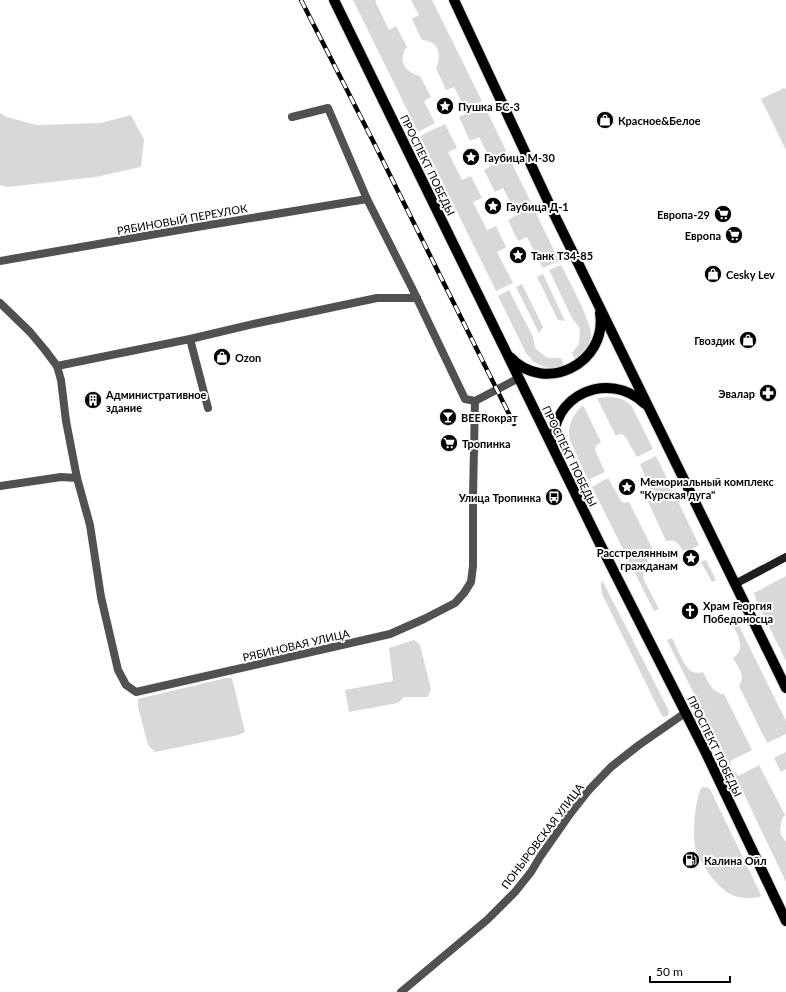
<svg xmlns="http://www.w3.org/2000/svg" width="786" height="992" viewBox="0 0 786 992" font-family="Lato,sans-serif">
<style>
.green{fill:#d8d8d8}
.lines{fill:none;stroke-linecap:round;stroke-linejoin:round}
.primary-casing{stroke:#dbdbdb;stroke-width:12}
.street{stroke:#515151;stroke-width:8}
.secondary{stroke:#1e1e1e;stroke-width:8}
.primary{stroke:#000;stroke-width:10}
.rail-casing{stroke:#000;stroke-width:4.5}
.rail{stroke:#fff;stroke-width:3;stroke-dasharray:9;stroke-linecap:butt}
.labels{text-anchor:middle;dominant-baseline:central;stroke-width:4;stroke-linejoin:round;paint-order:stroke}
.poi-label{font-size:11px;font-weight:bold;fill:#000;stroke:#fff;text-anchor:start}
.street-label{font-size:11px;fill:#000;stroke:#fff}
</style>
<rect width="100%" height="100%" fill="#fff"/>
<g class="green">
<path d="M353,0H377L375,1L389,30L396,26L407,47C397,61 405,72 420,76L431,97L424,101L435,123L418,132Z"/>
<path d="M411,0H432L482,101L465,109L454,87L446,90L436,68C442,55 439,41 422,40L412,19L419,15Z"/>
<path d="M784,88L786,89V150L761,99Z"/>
<path d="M484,105L559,261L543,268L527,237L518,241L508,220L517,215L503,188L495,192L484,170L493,165L479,137L470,141L459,117Z"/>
<path d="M0,113L7,117L36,125L101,123L131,115L144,140L141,167L96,177L8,187L0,185Z"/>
<path d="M445,124L457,148L448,152L462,180L471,176L482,198L473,202L487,230L496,226L506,247L497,252L513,283L496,291L420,136Z"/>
<path d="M561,265C568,279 592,322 591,336C589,347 583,354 576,362L572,353L579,344L580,332L579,327L572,318L549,270Z"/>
<path d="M543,274L565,321L558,320L537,277Z"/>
<path d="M522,284L543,327L539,333L516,287Z"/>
<path d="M509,290L533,337L535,348L543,355L549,358H561L565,367L558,369L551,368L542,366L534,362L526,353L498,296Z"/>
<path d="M610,397L618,398L624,400L631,405L653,449L637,457L625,436C621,433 619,434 616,436L597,398Z"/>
<path d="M583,405L601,442L596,446L595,450L605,472L588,480L570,440C567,425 572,416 583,405Z"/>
<path d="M656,456L699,545L688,551L687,549L683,551C679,544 675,539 666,541L645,495L648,494L650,488L640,464Z"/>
<path d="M608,478L621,501L624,503L629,502L652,548C645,553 646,559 650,566C643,569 642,572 644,580L659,609L654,611L592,487Z"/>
<path d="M706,560L716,580L712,582L701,562Z"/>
<path d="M786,576V661L758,604L754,593Z"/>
<path d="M602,580L669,711L668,716C665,717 664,717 662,716L602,594L601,586Z"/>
<path d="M733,614L786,721V734L767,743L739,686C746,675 739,669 733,658C749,648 734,629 728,616Z"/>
<path d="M672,638C675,644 677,649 680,655C685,665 690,676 703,672C708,681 712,693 724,694L752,750L730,761L731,764L730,765L667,640Z"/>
<path d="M414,640L420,645L431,689L428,697H404L398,703L349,712L345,690L393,681L389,648Z"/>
<path d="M226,678H232L245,732L238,735L155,752L148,745L138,707V699Z"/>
<path d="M786,752V769L781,772L774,758Z"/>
<path d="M759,765L785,815L782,819L780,829L781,835L786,842V882L734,773L736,772L738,776Z"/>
<path d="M704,787H707L710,789L761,895L760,897C752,898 743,899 735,896C719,891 700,864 695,847C694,844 695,841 694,838C694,821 695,804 701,788Z"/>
</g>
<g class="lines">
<defs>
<g id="primary">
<path d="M334,0L599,542L706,753L786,921"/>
<path d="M454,0L554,214L786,688"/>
<path d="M510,357C545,395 608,363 600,313"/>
<path d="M554,446C549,395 609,369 645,404"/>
</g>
</defs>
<use href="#primary" class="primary-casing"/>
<g class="street">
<path d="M292,117L328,108L367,199L412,288L465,399L475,401"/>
<path d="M0,261L179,230L367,199"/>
<path d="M0,303L30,332L45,350L57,366L61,380L66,421L77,478L90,525L101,597L118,670L126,685L136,692L390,634L424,619L455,603L464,593L471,582L473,566V496L475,401L519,378"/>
<path d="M190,339L208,408"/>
<path d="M57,366L190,339L258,323L377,298H417"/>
<path d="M0,486L61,477L77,478"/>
<path d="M401,992L487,920L515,892L531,872L540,857L570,814L588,791L611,767L639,745L685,713"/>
</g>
<path class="secondary" d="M735,584L786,557"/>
<use href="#primary" class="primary"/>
<defs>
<path id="rail" d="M301,0L373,141L514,424"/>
</defs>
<use href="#rail" class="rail-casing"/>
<use href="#rail" class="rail"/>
</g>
<defs>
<symbol id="sight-disc" viewBox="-11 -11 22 22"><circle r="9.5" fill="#000" stroke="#fff"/><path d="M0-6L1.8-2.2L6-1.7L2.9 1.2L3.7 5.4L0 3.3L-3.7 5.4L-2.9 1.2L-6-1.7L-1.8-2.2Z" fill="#fff"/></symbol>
<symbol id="shop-disc" viewBox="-11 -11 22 22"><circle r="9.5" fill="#000" stroke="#fff"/><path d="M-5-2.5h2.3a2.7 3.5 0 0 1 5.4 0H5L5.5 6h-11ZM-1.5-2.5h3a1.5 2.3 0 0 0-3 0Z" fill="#fff"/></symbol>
<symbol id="supermarket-disc" viewBox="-11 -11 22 22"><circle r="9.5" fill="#000" stroke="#fff"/><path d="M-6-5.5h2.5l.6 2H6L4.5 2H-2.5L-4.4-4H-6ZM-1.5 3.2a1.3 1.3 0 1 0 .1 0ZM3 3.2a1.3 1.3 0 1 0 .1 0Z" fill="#fff"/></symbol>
<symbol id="pharmacy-disc" viewBox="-11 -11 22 22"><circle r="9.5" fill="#000" stroke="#fff"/><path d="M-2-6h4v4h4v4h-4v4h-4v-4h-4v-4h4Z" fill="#fff"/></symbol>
<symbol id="building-disc" viewBox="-11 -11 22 22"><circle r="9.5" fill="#000" stroke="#fff"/><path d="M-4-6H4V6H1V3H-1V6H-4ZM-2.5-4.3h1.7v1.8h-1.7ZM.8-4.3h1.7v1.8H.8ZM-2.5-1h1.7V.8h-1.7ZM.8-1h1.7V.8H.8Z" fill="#fff"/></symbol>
<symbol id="bar-disc" viewBox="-11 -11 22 22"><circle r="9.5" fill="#000" stroke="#fff"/><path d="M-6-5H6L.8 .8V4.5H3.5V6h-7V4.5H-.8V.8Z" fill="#fff"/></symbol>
<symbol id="bus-disc" viewBox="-11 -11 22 22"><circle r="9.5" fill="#000" stroke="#fff"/><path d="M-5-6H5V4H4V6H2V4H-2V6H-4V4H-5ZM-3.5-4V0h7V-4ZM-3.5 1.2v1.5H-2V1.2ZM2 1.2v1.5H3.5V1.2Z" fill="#fff"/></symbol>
<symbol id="church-disc" viewBox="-11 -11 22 22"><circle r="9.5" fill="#000" stroke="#fff"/><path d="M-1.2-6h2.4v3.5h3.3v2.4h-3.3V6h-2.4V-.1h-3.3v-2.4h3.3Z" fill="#fff"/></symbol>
<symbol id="fuel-disc" viewBox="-11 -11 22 22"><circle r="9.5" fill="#000" stroke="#fff"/><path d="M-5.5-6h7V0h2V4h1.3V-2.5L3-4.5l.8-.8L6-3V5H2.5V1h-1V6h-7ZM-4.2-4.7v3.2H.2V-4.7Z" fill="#fff"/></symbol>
</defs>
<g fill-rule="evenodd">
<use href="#sight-disc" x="435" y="96" width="20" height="20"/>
<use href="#shop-disc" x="595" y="110" width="20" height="20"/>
<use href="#sight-disc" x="461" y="147" width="20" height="20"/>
<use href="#sight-disc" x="483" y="196" width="20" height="20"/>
<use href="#supermarket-disc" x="713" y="204" width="20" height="20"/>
<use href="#supermarket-disc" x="724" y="225" width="20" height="20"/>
<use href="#sight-disc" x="508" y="245" width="20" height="20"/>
<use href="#shop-disc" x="703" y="264" width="20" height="20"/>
<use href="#shop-disc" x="738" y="330" width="20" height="20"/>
<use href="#shop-disc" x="212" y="347" width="20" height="20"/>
<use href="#pharmacy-disc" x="758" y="383" width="20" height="20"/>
<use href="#building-disc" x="83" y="390" width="20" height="20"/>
<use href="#bar-disc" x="438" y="407" width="20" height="20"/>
<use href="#supermarket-disc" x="439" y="433" width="20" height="20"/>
<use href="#sight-disc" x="617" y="477" width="20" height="20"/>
<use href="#bus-disc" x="544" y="487" width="20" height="20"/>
<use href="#sight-disc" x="681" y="548" width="20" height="20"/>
<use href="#church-disc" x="680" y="601" width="20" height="20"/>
<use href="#fuel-disc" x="681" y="850" width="20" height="20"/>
</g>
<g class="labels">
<g class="poi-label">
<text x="458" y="106">Пушка БС-3</text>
<text x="618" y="120">Красное&amp;Белое</text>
<text x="484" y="157">Гаубица М-30</text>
<text x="506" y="206">Гаубица Д-1</text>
<text x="710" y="214" text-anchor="end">Европа-29</text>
<text x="721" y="235" text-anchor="end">Европа</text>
<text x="531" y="255">Танк Т34-85</text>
<text x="726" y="274">Cesky Lev</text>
<text x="735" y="340" text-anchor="end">Гвоздик</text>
<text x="235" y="357">Ozon</text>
<text x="755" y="393" text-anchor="end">Эвалар</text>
<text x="106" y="394">Административное<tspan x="106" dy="13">здание</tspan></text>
<text x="461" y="417">BEERократ</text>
<text x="462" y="443">Тропинка</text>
<text x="640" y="481">Мемориальный комплекс<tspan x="640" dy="13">"Курская дуга"</tspan></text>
<text x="541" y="497" text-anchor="end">Улица Тропинка</text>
<text x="678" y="552" text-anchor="end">Расстрелянным<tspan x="678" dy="13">гражданам</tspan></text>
<text x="703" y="605">Храм Георгия<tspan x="703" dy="13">Победоносца</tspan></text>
<text x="704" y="860">Калина Ойл</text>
</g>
<g class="street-label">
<text transform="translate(428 165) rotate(64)">ПРОСПЕКТ ПОБЕДЫ</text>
<text transform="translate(182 219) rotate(-10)">РЯБИНОВЫЙ ПЕРЕУЛОК</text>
<text transform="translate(570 456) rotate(64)">ПРОСПЕКТ ПОБЕДЫ</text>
<text transform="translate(296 645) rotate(-13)">РЯБИНОВАЯ УЛИЦА</text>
<text transform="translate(715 746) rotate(64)">ПРОСПЕКТ ПОБЕДЫ</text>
<text transform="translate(542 836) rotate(-53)">ПОНЫРОВСКАЯ УЛИЦА</text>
</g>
</g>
<path d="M650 976v6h80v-6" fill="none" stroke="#000000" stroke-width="2"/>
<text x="656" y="976" font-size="12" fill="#000000" stroke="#ffffff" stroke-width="3" paint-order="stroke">50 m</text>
</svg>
